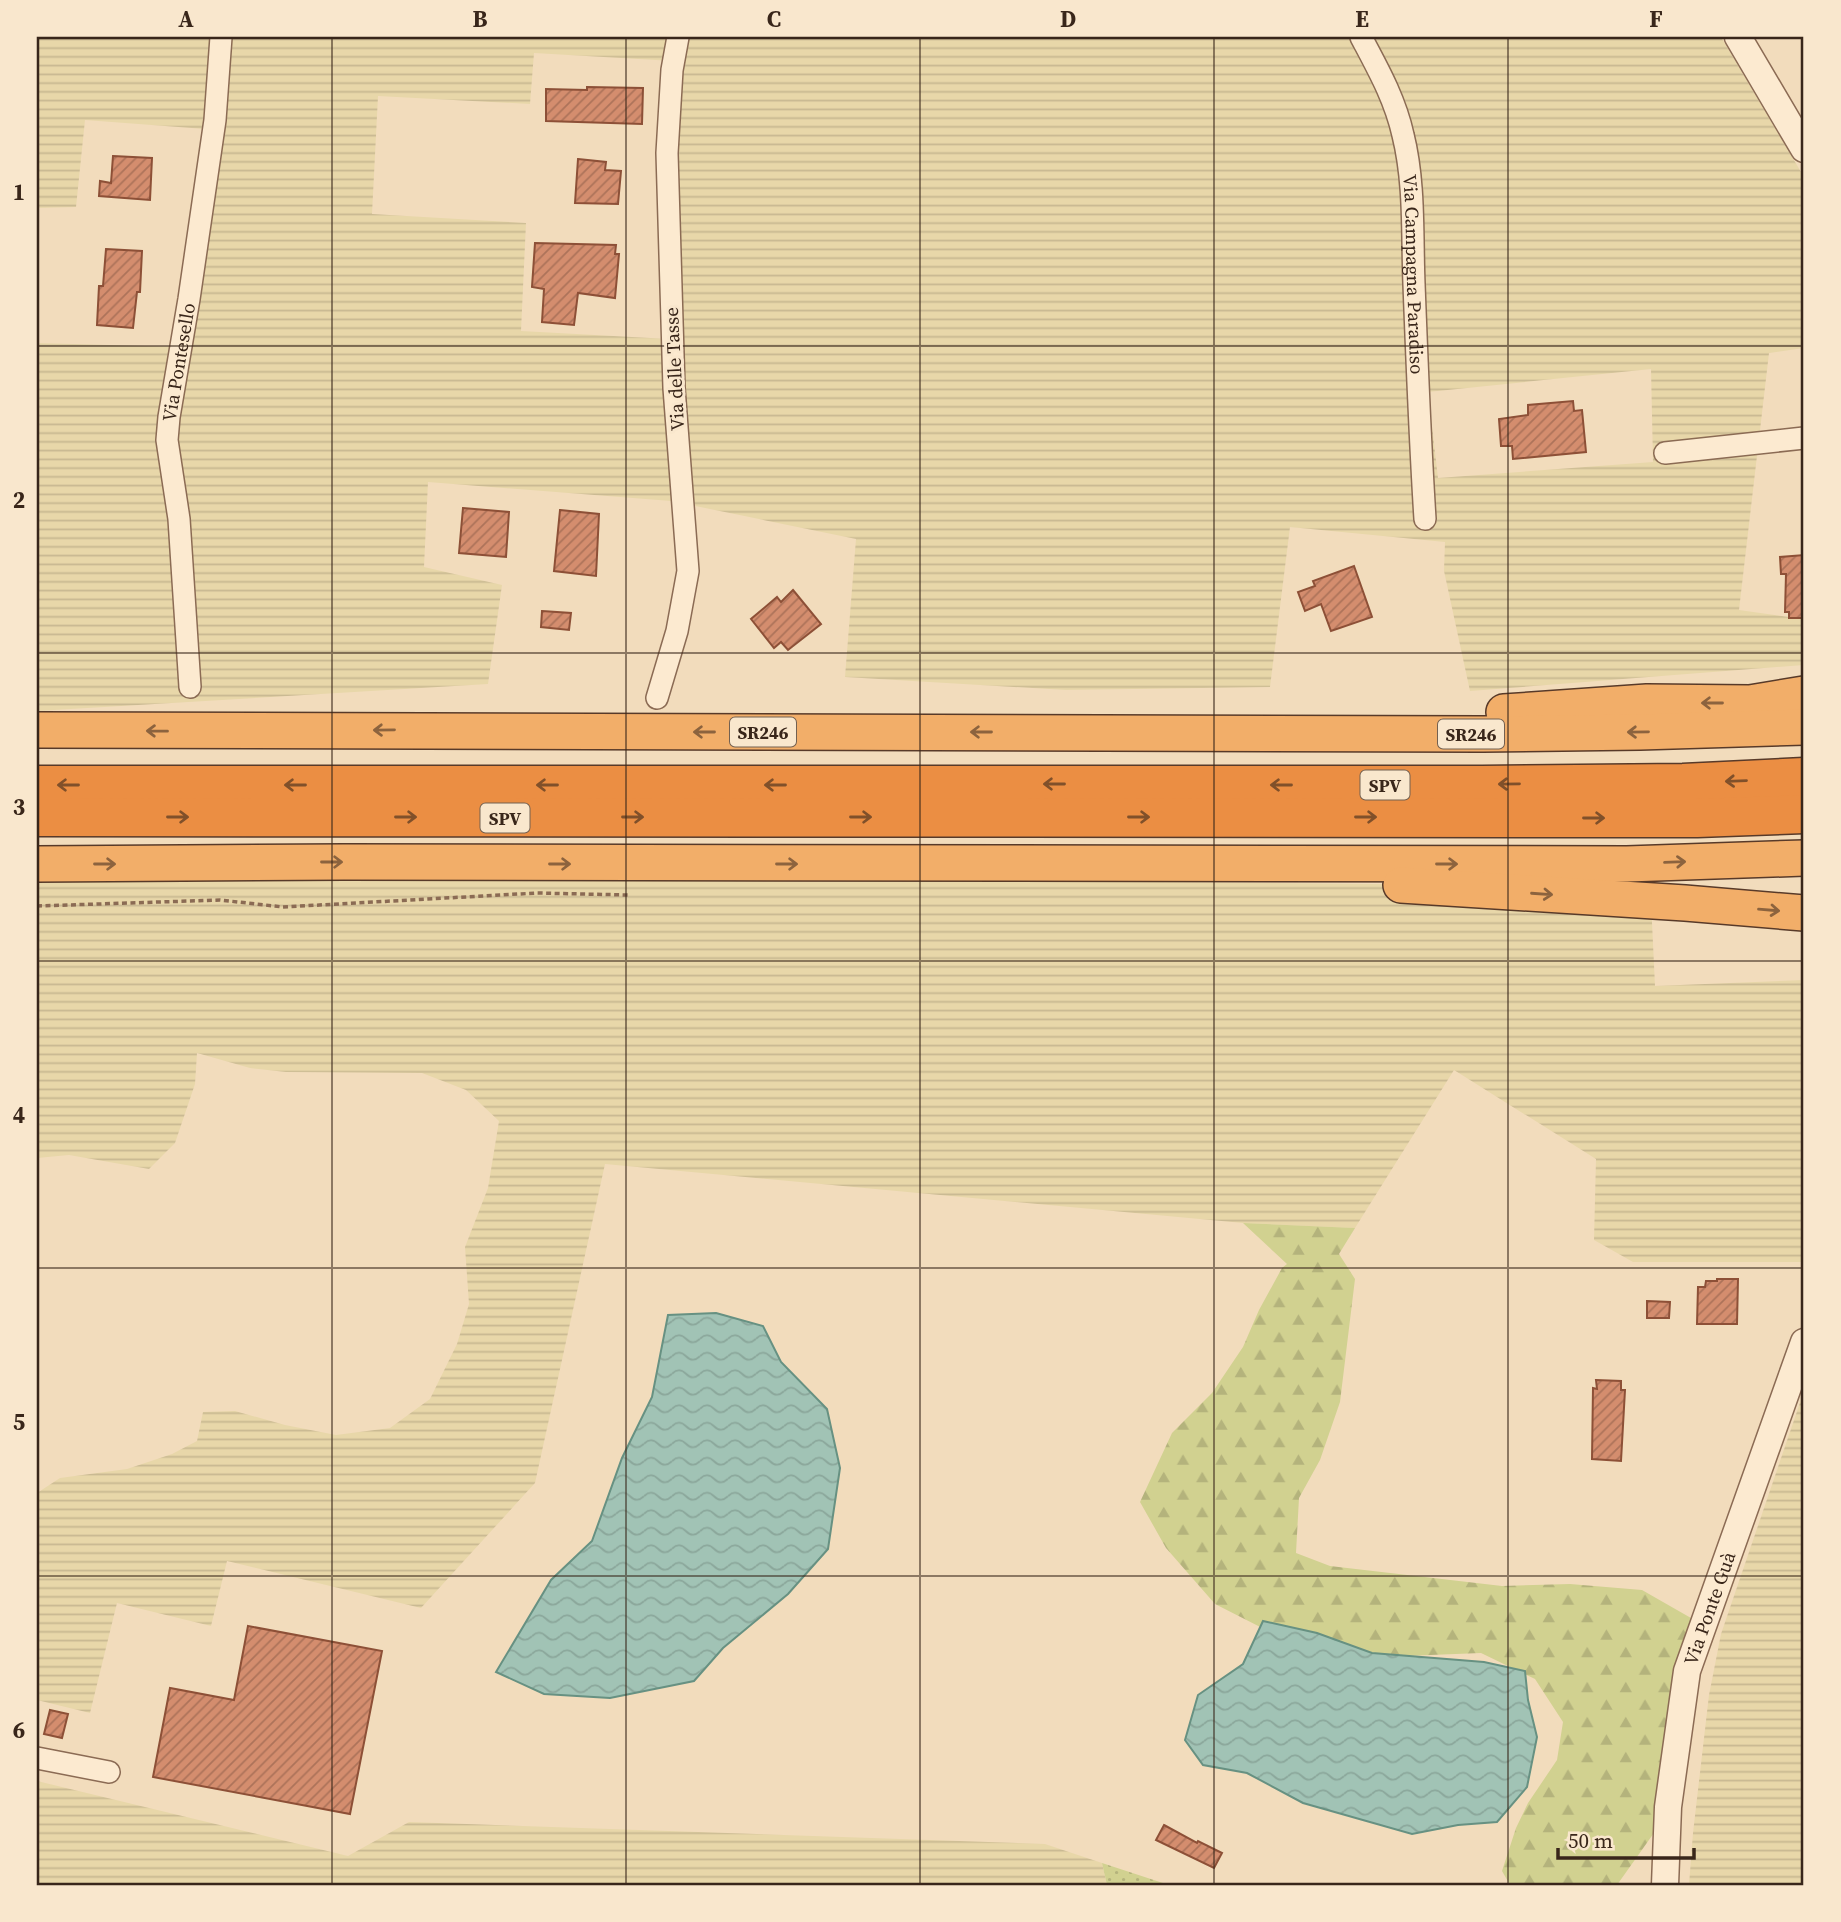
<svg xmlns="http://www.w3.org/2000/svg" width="1841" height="1922" viewBox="0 0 1841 1922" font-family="'Source Serif 4',serif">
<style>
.farmland{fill:url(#farmland-rules);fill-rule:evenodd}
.grass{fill:url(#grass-dots)}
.forest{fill:url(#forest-firs)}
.water{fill:url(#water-waves);stroke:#679182;stroke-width:2}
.building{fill:url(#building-hatch);stroke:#8d5037;stroke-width:2}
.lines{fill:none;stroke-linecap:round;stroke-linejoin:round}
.minor-casing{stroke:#8b6b54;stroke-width:24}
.tertiary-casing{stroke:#8b6b54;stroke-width:29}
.trunk-casing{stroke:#583a29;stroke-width:38}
.motorway-casing{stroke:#583a29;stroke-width:41}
.path{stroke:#8b6b54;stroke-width:3.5;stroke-dasharray:5 3.5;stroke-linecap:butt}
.minor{stroke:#fcead0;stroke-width:21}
.tertiary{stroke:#fcead0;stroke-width:26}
.trunk{stroke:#f2ae69;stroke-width:35}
.motorway{stroke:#eb8e43;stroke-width:38}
.oneway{stroke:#8c633e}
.oneway2{stroke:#80502a}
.grid{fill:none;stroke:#39261a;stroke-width:2;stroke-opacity:0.55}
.labels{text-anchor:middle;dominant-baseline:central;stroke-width:6;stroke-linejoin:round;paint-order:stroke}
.shield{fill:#f9e7cd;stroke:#736050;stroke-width:2}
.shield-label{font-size:18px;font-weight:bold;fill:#39261a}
.street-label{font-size:19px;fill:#39261a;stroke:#f9e7cd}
.neatline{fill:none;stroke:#39261a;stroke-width:2.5}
.grid-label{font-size:23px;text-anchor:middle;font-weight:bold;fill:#39261a}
</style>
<defs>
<pattern id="farmland-rules" width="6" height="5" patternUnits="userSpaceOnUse" patternTransform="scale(1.75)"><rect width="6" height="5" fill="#e8d7a9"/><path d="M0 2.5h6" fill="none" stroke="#c8b891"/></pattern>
<pattern id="grass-dots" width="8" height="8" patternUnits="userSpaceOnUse" patternTransform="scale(1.75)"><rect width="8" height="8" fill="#d1d190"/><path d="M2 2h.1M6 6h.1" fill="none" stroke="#b4b37c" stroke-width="1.8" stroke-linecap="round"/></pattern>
<pattern id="forest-firs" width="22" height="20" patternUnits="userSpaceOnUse" patternTransform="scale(1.75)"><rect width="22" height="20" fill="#d1d190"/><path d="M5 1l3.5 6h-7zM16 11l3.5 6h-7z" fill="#b4b37c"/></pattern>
<pattern id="water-waves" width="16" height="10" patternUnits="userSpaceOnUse" patternTransform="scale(1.75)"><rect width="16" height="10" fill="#a1c3b5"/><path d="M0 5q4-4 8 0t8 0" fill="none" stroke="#8ba79b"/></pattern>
<pattern id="building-hatch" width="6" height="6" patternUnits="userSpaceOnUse" patternTransform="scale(1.75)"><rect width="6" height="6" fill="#d48d6e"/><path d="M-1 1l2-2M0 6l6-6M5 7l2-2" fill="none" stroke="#ad735a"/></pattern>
</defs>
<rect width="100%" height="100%" fill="#f2dcbc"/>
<g class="farmland">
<path d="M37,37H1721L1804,177V348L1769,353L1739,610L1804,619V665L1470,691L1444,571L1445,542L1290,527L1270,687L1066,690L845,677L856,539L671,501L428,482L424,567L502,585L488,684L37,711V343L182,347L205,129L85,120L76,207L37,208ZM534,53L673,61L669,339L521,331L526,223L372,214L378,96L530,104ZM1651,369L1653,462L1438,478L1428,392Z"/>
<path d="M636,871L1052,881L1476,885L1650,880L1655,986L1804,980V1262H1633L1594,1240L1596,1159L1454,1070L1355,1228L1243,1223L605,1164L535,1483L421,1608L227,1561L211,1626L117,1603L90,1713L37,1700V1493L60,1478L127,1469L172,1454L197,1441L203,1412L235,1411L285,1425L336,1435L390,1428L430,1399L457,1344L469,1304L465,1247L488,1188L499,1121L466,1090L422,1073L286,1072L250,1068L197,1053L195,1084L175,1143L149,1169L69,1155L37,1158V882Z"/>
<path d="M1804,1391V1885H1689L1693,1833L1709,1695L1721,1634Z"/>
<path d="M37,1781L348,1856L409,1822L1045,1844L1102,1863L1107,1885H37Z"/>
</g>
<path class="grass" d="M1102,1863L1169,1885H1107Z"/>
<path class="forest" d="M1243,1223L1355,1228L1339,1254L1355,1279L1340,1402L1320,1460L1299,1498L1296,1553L1330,1566L1502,1586L1570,1584L1642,1590L1691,1618L1676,1690L1661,1823L1617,1885H1510L1502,1871L1516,1828L1528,1803L1557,1760L1563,1722L1535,1679L1481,1653L1354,1658L1278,1636L1215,1604L1166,1548L1140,1502L1172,1433L1212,1393L1243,1347L1259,1310L1282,1268L1287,1264Z"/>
<g class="water">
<path d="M716,1313L763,1326L781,1362L827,1409L840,1468L828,1549L788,1594L723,1648L694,1681L610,1698L544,1694L496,1672L551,1580L592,1541L622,1458L652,1397L668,1315Z"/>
<path d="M1263,1621L1317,1633L1372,1653L1484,1662L1525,1671L1528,1700L1537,1737L1527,1787L1497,1822L1458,1825L1412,1834L1303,1803L1247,1773L1203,1765L1185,1740L1198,1695L1243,1664Z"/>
</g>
<g class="building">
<path d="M587,87L643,88L642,124L546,121V89L587,90Z"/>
<path d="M113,156L152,158L150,200L99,196L100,181L111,183Z"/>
<path d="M578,159L606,162L605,170L621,171L618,204L575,203Z"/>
<path d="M535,243L616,245L615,254H619L615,298L578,293L574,325L542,322L544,289L532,287Z"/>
<path d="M106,249L142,251L140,292H137L133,328L97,325L99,286H103Z"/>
<path d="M1573,401L1574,411L1582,410L1586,452L1513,459L1512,446H1501L1499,419L1528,415V405Z"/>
<path d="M463,508L509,512L506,557L459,553Z"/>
<path d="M560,510L599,514L596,576L554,571Z"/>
<path d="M1804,555V618H1789V612H1785L1786,574H1781L1780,557Z"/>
<path d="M1354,566L1372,617L1331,631L1321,604L1305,611L1298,592L1315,586L1313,581Z"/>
<path d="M793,590L821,624L788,650L781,642L774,648L751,619L777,597L781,602Z"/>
<path d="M542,611L571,613L569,630L541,627Z"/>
<path d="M1717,1279H1738L1737,1324H1697L1698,1287H1705L1706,1281H1717Z"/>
<path d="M1647,1301L1670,1302L1669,1318H1647Z"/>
<path d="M1596,1380L1621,1381V1390H1625L1621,1461L1592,1459L1593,1388L1597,1389Z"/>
<path d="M248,1626L382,1651L350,1814L153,1777L170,1688L234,1700Z"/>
<path d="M50,1710L68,1714L62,1738L44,1734Z"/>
<path d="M1164,1825L1197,1843L1198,1841L1222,1853L1214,1868L1156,1840Z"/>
</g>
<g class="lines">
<defs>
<g id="minor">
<path id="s1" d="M1361,37C1378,69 1395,99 1403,135C1415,183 1412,235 1414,284C1417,363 1420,441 1425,519"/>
<path d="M1665,453L1804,438"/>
<path id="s2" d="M190,687L179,519L167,440L169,417L189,299L215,120L221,37"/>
<path d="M657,698L677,631L688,571L674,388L667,153L672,70L678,37"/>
<path d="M37,1758L109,1772"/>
</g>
<g id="tertiary">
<path d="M1738,37L1804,149"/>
<path id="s3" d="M1665,1885L1668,1807L1687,1671L1804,1342"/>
</g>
<g id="trunk">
<path d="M1504,712L1647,702L1750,703L1804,694"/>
<path d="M37,730L1483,734L1640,732L1804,727"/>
<path d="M37,864L344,862L1627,864L1804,858"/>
<path d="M1401,885L1685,903L1804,913"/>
</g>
<g id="motorway">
<path d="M37,785H1482L1683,783L1804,777"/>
<path d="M37,817L1697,818L1804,814"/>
</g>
</defs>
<use href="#minor" class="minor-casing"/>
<use href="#tertiary" class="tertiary-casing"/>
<use href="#trunk" class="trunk-casing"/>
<use href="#motorway" class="motorway-casing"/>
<path class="path" d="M37,906L220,900L283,907L537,893L628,895"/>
<use href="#minor" class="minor"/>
<use href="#tertiary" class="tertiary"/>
<use href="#trunk" class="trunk"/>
<use href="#motorway" class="motorway"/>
</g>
<defs><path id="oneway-shaft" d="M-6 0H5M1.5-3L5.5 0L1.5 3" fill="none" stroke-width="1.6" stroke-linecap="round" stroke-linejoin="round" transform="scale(1.75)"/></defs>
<g class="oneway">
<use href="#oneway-shaft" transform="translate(1712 703) rotate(180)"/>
<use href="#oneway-shaft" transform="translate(384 730) rotate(179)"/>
<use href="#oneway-shaft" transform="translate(157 731) rotate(-179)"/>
<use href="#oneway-shaft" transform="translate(704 732) rotate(-180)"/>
<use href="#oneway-shaft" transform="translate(981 732) rotate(-180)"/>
<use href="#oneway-shaft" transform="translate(1638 732) rotate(179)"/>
<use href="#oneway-shaft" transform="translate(332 862)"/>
<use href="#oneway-shaft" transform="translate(1675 862) rotate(-2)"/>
<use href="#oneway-shaft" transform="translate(105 864)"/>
<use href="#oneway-shaft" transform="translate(560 864)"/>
<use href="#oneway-shaft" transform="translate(787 864)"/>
<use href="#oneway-shaft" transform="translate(1447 864)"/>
<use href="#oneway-shaft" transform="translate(1542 894) rotate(4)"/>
<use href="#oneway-shaft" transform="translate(1769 910) rotate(5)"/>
</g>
<g class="oneway2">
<use href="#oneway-shaft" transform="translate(1736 781) rotate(178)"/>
<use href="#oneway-shaft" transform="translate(1054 784) rotate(180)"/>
<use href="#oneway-shaft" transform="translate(1509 784) rotate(179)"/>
<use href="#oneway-shaft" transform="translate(68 785) rotate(-180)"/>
<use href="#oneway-shaft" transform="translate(295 785) rotate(180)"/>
<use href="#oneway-shaft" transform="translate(547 785) rotate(-180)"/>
<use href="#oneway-shaft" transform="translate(775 785) rotate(180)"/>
<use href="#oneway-shaft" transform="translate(1281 785) rotate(-180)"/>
<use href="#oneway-shaft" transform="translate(178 817)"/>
<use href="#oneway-shaft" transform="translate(406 817)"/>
<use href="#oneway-shaft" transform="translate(633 817)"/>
<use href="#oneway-shaft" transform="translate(861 817)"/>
<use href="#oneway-shaft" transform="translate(1139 817)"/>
<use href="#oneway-shaft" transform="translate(1366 817)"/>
<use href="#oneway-shaft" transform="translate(1594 818)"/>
</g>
<path class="grid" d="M332,37V1885M626,37V1885M920,37V1885M1214,37V1885M1508,37V1885M37,346H1804M37,653H1804M37,961H1804M37,1268H1804M37,1576H1804"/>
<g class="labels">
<g class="shield">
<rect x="730" y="717.5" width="66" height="29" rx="5"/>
<rect x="1438" y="719.5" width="66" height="29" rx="5"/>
<rect x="1360.5" y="770.5" width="49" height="29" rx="5"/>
<rect x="480.5" y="803.5" width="49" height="29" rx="5"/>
</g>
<g class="shield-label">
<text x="763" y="732">SR246</text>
<text x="1471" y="734">SR246</text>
<text x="1385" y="785">SPV</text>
<text x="505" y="818">SPV</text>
</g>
<g class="street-label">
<text stroke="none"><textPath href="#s1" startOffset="247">Via Campagna Paradiso</textPath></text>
<text stroke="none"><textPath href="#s2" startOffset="327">Via Pontesello</textPath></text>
<text transform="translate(674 369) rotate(-93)">Via delle Tasse</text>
<text stroke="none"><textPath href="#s3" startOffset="282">Via Ponte Guà</textPath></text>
</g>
</g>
<rect width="1841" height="1922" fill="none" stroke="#f9e7cd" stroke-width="77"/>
<path d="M1558 1848v10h136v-10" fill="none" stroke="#39261a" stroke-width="3.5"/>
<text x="1568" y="1848" font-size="21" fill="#39261a" stroke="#f9e7cd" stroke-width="5" paint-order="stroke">50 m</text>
<rect x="38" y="38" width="1764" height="1846" class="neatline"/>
<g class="grid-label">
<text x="186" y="27">A</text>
<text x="480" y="27">B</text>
<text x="774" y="27">C</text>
<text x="1068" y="27">D</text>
<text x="1362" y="27">E</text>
<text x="1656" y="27">F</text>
<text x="19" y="200">1</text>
<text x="19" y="508">2</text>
<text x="19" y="815">3</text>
<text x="19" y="1123">4</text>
<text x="19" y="1430">5</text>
<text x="19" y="1738">6</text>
</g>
</svg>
